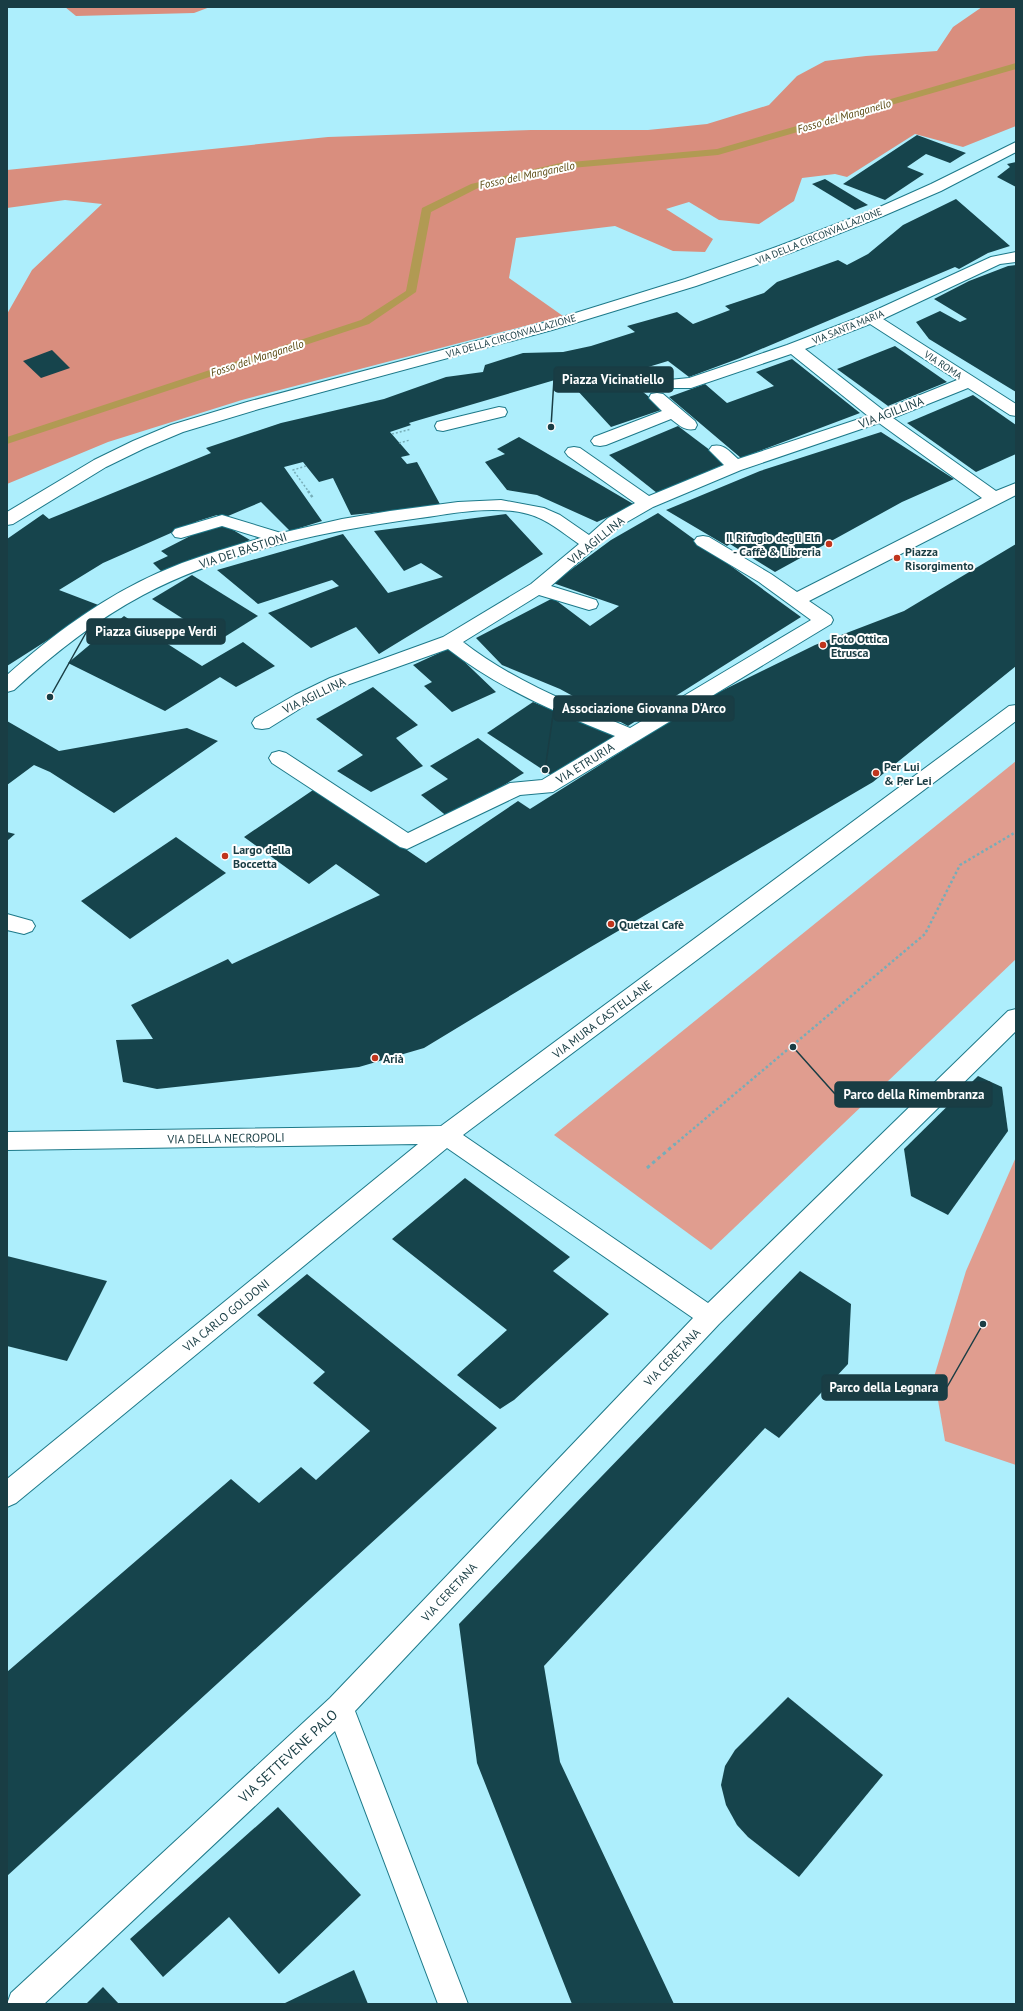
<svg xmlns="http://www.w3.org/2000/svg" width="1023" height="2011" viewBox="0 0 1023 2011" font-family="'PT Sans',sans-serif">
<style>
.green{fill:#e09d8f}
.forest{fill:#d98e7e}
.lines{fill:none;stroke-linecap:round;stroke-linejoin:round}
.stream{fill:#b19a53;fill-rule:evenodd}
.building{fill:#16444c}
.minor-casing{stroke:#1d7989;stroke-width:2}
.path-far2{stroke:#77adb8;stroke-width:1.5;stroke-dasharray:2 2;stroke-linecap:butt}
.path-far1{stroke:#77adb8;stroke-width:2.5;stroke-dasharray:2.5 2.5;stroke-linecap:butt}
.path{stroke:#77adb8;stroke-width:3;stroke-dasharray:3.5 3.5;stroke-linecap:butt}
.minor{fill:#fff;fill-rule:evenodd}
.poi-dot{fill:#c0351d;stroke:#fff;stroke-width:1.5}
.labels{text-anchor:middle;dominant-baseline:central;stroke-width:4;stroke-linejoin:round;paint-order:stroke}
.far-street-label{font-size:10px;fill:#193d44;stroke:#fff}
.far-water-label{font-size:11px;font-style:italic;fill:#5a4a12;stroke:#fff}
.street-label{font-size:12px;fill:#193d44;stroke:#fff}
.poi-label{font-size:12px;font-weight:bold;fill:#193d44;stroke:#fff;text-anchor:start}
.near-street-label{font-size:14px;fill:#193d44;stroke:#fff}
.leader{fill:none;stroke:#193d44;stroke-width:1.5}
.callout-dot{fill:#193d44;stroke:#fff;stroke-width:1.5}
.callout{fill:#193d44;stroke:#193d44;stroke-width:1.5}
.callout-label{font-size:13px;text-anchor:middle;font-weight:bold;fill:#fff}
</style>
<rect width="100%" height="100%" fill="#adeefc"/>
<g class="green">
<path d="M1016,761V959L711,1250L554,1135Z"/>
<path d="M1016,1157V1465L945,1441L934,1377L966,1271Z"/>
</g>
<g class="forest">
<path d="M65,7H210L194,13L76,16Z"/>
<path d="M982,7H1016V126L963,147L915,134L847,177L835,174L802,178L794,201L759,224L719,220L689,202L666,209L713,239L705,252L673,251L615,226L516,238L509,278L563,316L242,400L108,442L7,484V314L32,270L102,204L65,200L7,208V170L328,137L531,130H648L707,124L769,105L797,76L825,61L866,56L937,51L953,27Z"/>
</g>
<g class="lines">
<path class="stream" d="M1016,63V69L718,155L560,169L478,188L431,212L416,292L369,324L7,444V437L361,320L406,291L422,208L471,184L560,163L717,149Z"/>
</g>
<g class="building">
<path d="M917,135L966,153L950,163L926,154L907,167L924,174L885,200L843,184Z"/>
<path d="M1016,162V187L997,177L1010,167L1007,164Z"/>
<path d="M825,179L868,205L855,210L812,184Z"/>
<path d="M956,199L1010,246L988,253L959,269L955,267L740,358L689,377L668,361L622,375L664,409L611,427L565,377L409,423L411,425L390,432L410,455L401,457L407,464L417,462L441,506L351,515L333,478L319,482L303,462L284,467L322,521L290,531L261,502L221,519L217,515L198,521L103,563L59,590L101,606L7,666V539L43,514L49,519L211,453L206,448L281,423L384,399L446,377L483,372L485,365L523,353L563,352L591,346L635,332L627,326L677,312L693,324L730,310L725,306L764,293L777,282L838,260L847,265L868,254L903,225Z"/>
<path d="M1016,265V392L929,339L916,322L940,311L960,322L967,319L934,299L969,281L1008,266Z"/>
<path d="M895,346L947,382L888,406L837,369Z"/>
<path d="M52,350L70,368L41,378L23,361Z"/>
<path d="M792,359L860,413L741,458L669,397L705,384L727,403L774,386L756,372Z"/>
<path d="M973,395L1016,425V454L976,472L907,423Z"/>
<path d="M678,426L727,463L657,493L609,455Z"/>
<path d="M881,432L954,479L902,502L775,572L730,544L727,546L666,510L760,471Z"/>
<path d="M519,437L635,505L597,522L537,495L507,490L485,462L505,454L497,449Z"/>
<path d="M658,513L801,617L628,726L560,689L502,665L476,638L553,598L590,626L619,606L553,583L611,540Z"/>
<path d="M506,514L543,554L379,654L356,627L311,648L268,613L339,586L332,580L258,604L217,570L343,534L388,593L443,577L421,563L404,571L374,531Z"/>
<path d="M223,524L250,540L164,574L153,563L168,556L161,551L200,531Z"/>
<path d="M1016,544V666L873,782L589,948L424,1048L359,1067L157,1089L123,1082L116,1040L153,1039L131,1005L228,959L232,964L380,895L336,864L309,884L244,837L316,788L426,863L518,801L530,809L705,699L815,645L904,611Z"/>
<path d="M192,575L258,616L218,641L152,599Z"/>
<path d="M124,616L202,666L243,642L275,666L236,687L220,677L165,711L68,663Z"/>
<path d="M450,648L496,692L452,712L424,686L432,682L413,665Z"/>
<path d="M373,687L418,725L396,738L423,766L371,792L337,771L363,755L316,719Z"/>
<path d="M533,702L618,737L554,777L487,733Z"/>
<path d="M7,721L59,751L187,728L218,741L114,813L50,772L34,765L7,785Z"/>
<path d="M478,738L524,773L449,818L421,795L448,779L430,766Z"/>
<path d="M7,832L15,834L7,841Z"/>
<path d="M176,837L226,873L130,939L81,901Z"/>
<path d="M978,1076L1002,1087L1008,1131L948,1215L911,1196L904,1149Z"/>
<path d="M465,1178L570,1257L553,1271L609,1314L514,1400L500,1409L457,1375L507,1330L392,1239Z"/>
<path d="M7,1256L107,1281L67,1361L7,1346Z"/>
<path d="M800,1271L851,1304L848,1364L779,1438L765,1428L544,1666L560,1762L674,2004H572L477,1763L459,1624Z"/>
<path d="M307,1274L497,1428L7,1876V1672L231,1479L259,1503L301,1467L316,1480L370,1431L313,1383L325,1372L257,1315Z"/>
<path d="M788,1697L883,1775L799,1877L748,1837L737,1825L726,1805L721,1785L725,1766L735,1750Z"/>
<path d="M278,1807L361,1895L279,1974L229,1917L163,1977L130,1939Z"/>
<path d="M354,1970L368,2004H283Z"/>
<path d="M103,1987L119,2004H86Z"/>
</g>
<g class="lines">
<defs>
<g id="minor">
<path d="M1016,142V152L941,191L883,216L790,253L696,286L552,330L259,409L183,432L145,448L106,467L13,524L7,525V512L94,460L133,441L171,425L247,402L540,324L685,279L779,246L873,210L931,184Z"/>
<path d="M1016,252V262L1000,264L883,319L1016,404V416L1010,415L968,388L893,418L996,491L1016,483V495L809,601L831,616L833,620L831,624L553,792L520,795L407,849L400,847L272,763L269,758L272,753L279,751L286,753L408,833L510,783L542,780L615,736C557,713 498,688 448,649L344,686L309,703L269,728L262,729L255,728L252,723L255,718L295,695L330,678L443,637L531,584L579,544C563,533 547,519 528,514C493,505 455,513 420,518C326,531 229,550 143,595C96,620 53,654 14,690L7,692V675C52,635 102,598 158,573C191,558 227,548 261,538L222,526L181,538L175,537L172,533L175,529L222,515L281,533L342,519L390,511L458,502L501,500L544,508L560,515L589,535L608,518L635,503L568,456L565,452L568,448L574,447L580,448L649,496L724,465L709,450L712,446C724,443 730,452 738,459L868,416L791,354L691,388H669L667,384L669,380L689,378L787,345L865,315L991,257ZM870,324L957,380L883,410L805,349ZM879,423L982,498L797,592L771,574L709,537L703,536L697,537L694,541L697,545L759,582L811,620L630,728C572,704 513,681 463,642L539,595L589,610L596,608L598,604L596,600L551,586L620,526L653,507L741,470Z"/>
<path d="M657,393L663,394L695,421L697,425L695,429C684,431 679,425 671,419L606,445L600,446L594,445L591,441L594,437L662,411L649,398L651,394Z"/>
<path d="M499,407L505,408L507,412L505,416L443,431L437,430L435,426L437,422Z"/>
<path d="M1016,705V721L463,1135L708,1303L1008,1011L1016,1009V1031L719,1324L355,1711L468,2004H438L335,1731L44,2004H7L11,1993L330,1698L693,1318L447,1148L16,1503L7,1507V1479L418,1144L7,1150V1132L441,1126L1009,706Z"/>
<path d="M7,914L32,921L35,926L32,931L24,934L7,930Z"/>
</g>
</defs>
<use href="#minor" class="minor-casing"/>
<g class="path-far2">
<path d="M392,434L411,429"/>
<path d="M399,443L410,440"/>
<path d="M306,466L293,470L309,492"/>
</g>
<g class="path-far1">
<path d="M308,491L313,498"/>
<path d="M674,1145L925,934L960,865L1016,832"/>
</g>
<path class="path" d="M647,1168L675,1144"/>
<use href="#minor" class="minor"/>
</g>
<g class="poi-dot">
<circle cx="829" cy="544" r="4"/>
<circle cx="897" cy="558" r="4"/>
<circle cx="823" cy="645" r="4"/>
<circle cx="876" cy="773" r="4"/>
<circle cx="225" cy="856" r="4"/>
<circle cx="611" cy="924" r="4"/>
<circle cx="375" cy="1058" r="4"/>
</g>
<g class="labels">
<g class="far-street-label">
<text transform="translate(819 236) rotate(-22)">VIA DELLA CIRCONVALLAZIONE</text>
<text transform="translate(848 327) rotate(-22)">VIA SANTA MARIA</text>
<text transform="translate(511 336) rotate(-16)">VIA DELLA CIRCONVALLAZIONE</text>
<text transform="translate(943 365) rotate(33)">VIA ROMA</text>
</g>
<g class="far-water-label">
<text transform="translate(844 116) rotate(-16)">Fosso del Manganello</text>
<text transform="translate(527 175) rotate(-12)">Fosso del Manganello</text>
<text transform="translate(257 358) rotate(-18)">Fosso del Manganello</text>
</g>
<g class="street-label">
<text transform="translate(891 412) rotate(-21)">VIA AGILLINA</text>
<text transform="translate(596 540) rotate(-39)">VIA AGILLINA</text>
<text transform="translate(243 550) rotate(-18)">VIA DEI BASTIONI</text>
<text transform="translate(314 695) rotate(-26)">VIA AGILLINA</text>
<text transform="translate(585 763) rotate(-32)">VIA ETRURIA</text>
<text transform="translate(602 1019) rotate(-37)">VIA MURA CASTELLANE</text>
<text transform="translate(226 1138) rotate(-1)">VIA DELLA NECROPOLI</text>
<text transform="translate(226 1315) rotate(-39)">VIA CARLO GOLDONI</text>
<text transform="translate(672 1357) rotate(-46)">VIA CERETANA</text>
<text transform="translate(449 1592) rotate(-47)">VIA CERETANA</text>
</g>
<g class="poi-label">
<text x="821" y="537" text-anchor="end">Il Rifugio degli Elfi<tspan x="821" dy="14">- Caffè &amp; Libreria</tspan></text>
<text x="905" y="551">Piazza<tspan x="905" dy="14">Risorgimento</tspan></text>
<text x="831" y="638">Foto Ottica<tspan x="831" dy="14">Etrusca</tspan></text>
<text x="884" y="766">Per Lui<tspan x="884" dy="14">&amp; Per Lei</tspan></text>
<text x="233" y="849">Largo della<tspan x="233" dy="14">Boccetta</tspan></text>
<text x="619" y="924">Quetzal Cafè</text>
<text x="383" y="1058">Arià</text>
</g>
<g class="near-street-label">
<text transform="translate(288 1756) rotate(-43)">VIA SETTEVENE PALO</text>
</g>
</g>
<path class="leader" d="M551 427L554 379M50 697L87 631M545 770L554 708M793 1047L835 1094M983 1324L947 1387"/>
<g class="callout-dot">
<circle cx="551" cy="427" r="4"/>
<circle cx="50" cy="697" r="4"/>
<circle cx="545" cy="770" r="4"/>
<circle cx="793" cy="1047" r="4"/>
<circle cx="983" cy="1324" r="4"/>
</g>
<g class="callout">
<rect x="554" y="367" width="119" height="25" rx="4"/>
<rect x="87" y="619" width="138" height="25" rx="4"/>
<rect x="554" y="696" width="180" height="25" rx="4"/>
<rect x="835" y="1082" width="157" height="25" rx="4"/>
<rect x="822" y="1375" width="125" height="25" rx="4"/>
</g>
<g class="callout-label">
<text x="613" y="384">Piazza Vicinatiello</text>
<text x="156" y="636">Piazza Giuseppe Verdi</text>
<text x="644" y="713">Associazione Giovanna D'Arco</text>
<text x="914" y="1099">Parco della Rimembranza</text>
<text x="884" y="1392">Parco della Legnara</text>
</g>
<rect width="1023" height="2011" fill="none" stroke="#193d44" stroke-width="16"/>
</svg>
